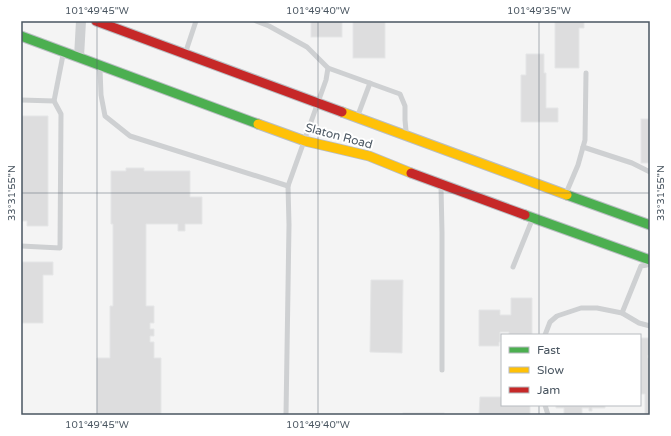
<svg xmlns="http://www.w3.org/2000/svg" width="671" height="436" viewBox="0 0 671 436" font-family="'Varela Round',sans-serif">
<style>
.building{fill:#ddddde;stroke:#e5e6e7}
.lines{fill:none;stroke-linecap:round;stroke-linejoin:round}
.fast-casing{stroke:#b9bec3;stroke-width:11}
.slow-casing{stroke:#b9bec3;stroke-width:11}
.jam-casing{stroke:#b9bec3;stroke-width:11}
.lane{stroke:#ced0d2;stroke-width:5}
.street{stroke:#ced0d2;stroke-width:10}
.fast{stroke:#4caf50;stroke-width:9}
.slow{stroke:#ffc107;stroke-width:9}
.jam{stroke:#c62828;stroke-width:9}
.ticks{fill:none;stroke:#4a5661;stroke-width:1;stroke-opacity:0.45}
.labels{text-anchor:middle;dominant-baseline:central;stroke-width:4;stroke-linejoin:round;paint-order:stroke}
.street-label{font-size:12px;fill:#4a5661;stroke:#fff}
.neatline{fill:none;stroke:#4a5661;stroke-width:1.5}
.ticks-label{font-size:10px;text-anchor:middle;fill:#4a5661}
</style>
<rect width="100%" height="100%" fill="#f4f4f4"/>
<g class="building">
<rect x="311" y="21" width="31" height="16"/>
<rect x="353" y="21" width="32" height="37"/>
<path d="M555,21H584V28H579V68H555Z"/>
<path d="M526,54H544V73H546V108H558V122H521V75H526Z"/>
<path d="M21,116H48V226H27V221H21Z"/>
<rect x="641" y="119" width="9" height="44"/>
<path d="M126,168H144V171H190V197H202V224H185V231H178V224H146V306H154V323H150V329H154V336H150V342H154V358H161V415H97V358H110V306H113V224H111V171H126Z"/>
<path d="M21,262H53V275H43V323H21Z"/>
<path d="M371,280H403L402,353L370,352Z"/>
<path d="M511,298H532V335H509V332H500V342H499V346H479V310H500V315H511Z"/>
<path d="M640,338H650V355H648V358H650V415H645V394H640Z"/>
<path d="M480,397H502V405H530V415H479Z"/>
<path d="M556,405H605V408H592V411H589V408H582V415H564V408H556Z"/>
<rect x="403" y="413" width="41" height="2"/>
</g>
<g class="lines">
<defs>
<g id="fast">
<path d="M21,36L258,124"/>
<path d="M567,195L650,225"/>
<path d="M525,215L650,260"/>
</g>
<g id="slow">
<path d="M342,112L567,195"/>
<path d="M258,124L305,141L369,156L411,173"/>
</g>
<g id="jam">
<path d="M96,21L342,112"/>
<path d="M411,173L525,215"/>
</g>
</defs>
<use href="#fast" class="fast-casing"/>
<use href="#slow" class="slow-casing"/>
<use href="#jam" class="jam-casing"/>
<g class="lane">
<path d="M256,21L269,26L307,47L328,68L326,80L288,186L289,225L286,415"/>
<path d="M186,51L196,21"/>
<path d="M328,68L400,94L405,106V120L406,131"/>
<path d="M100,69L101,95L105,116L130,136L288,186"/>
<path d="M21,100L54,101L61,114L60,248L21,246"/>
<path d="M54,101L63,55"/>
<path d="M358,115L370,83"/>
<path d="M583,147L632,163L650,172"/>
<path d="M441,187L442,233V370"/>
<path d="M567,191L578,165L585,140L586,73"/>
<path d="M513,267L532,220"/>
<path d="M622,313L641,266L647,265"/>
<path d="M545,335L550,322L557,316L581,308H597L622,313L639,323L650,326"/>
<path d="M545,405L548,415"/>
</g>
<path class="street" d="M79,57L81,21"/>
<use href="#fast" class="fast"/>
<use href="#slow" class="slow"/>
<use href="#jam" class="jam"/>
</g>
<path class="ticks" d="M97,21V415M318,21V415M539,21V335M21,193H650M539,405V415"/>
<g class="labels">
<g class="street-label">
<text transform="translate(339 136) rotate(15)">Slaton Road</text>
</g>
</g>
<rect width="671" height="436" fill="none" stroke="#ffffff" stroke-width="44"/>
<rect x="501" y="334" width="140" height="72" fill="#ffffff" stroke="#b7bbc0"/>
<rect x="509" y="347" width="20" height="6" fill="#4caf50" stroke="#b7bbc0"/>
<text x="537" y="354" font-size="12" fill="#4a5661">Fast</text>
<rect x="509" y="367" width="20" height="6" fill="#ffc107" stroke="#b7bbc0"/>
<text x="537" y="374" font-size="12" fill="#4a5661">Slow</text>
<rect x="509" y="387" width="20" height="6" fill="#c62828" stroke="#b7bbc0"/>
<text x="537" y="394" font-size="12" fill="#4a5661">Jam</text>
<rect x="22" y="22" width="627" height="392" class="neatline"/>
<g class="ticks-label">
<text x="97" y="14">101°49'45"W</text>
<text x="318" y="14">101°49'40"W</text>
<text x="539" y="14">101°49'35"W</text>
<text transform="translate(11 193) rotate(-90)" y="4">33°31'55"N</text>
<text transform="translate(660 193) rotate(-90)" y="4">33°31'55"N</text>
<text x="97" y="428">101°49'45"W</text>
<text x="318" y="428">101°49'40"W</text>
</g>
</svg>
